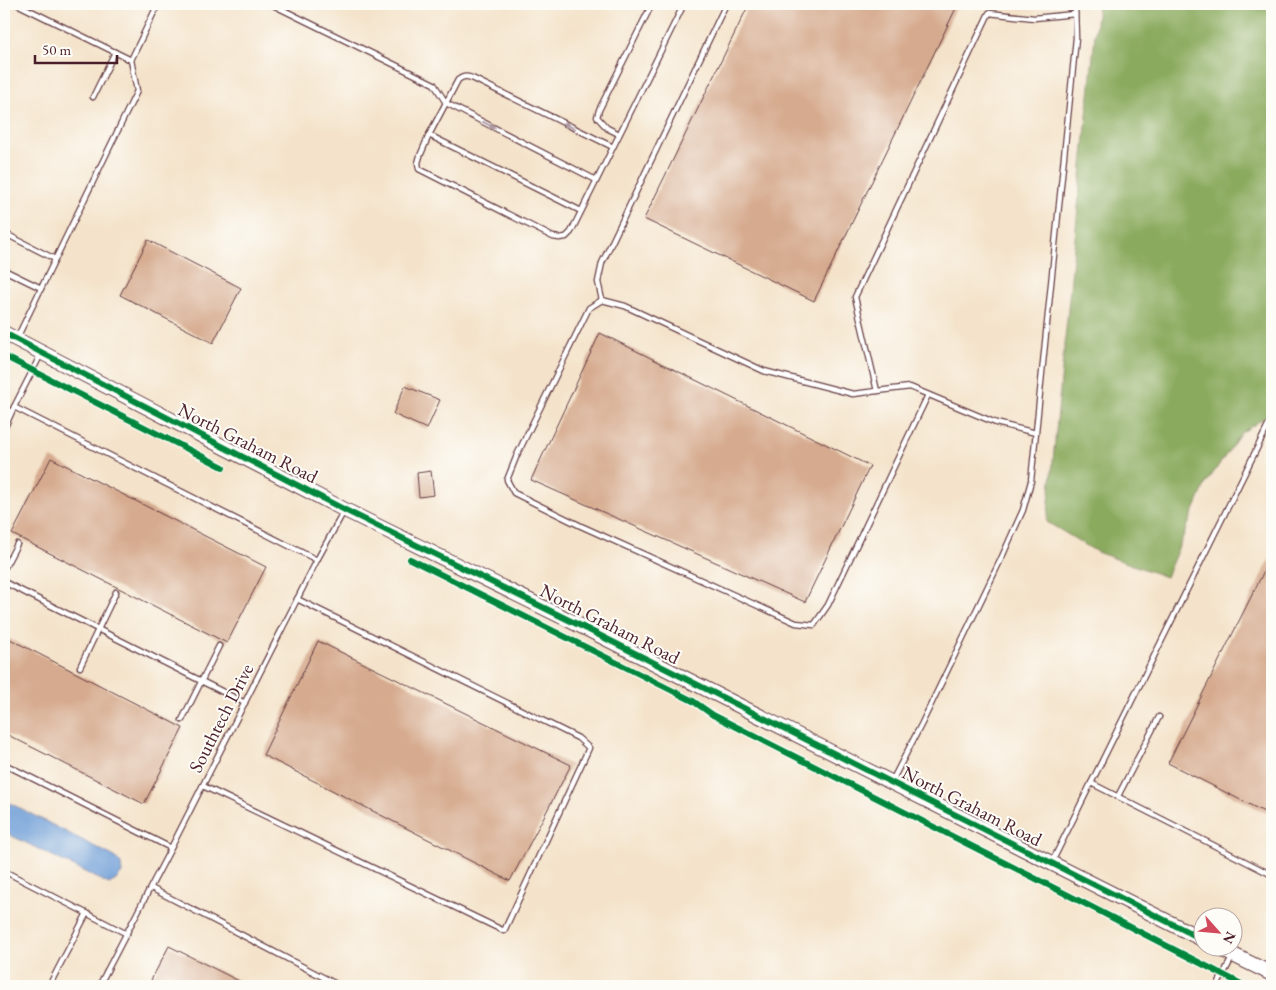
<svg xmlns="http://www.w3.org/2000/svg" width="1276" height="990" viewBox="0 0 1276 990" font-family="'EB Garamond',serif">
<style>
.forest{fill:#8aaa5d;stroke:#6a6444}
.water{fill:#6d9dd7;stroke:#5c5e81}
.building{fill:#d6aa8e}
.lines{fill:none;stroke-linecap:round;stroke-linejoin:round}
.lane-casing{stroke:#643c43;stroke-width:7}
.secondary-casing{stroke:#643c43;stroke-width:16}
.lane{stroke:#fff;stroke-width:4.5}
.secondary{stroke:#fff;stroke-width:14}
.cycleway-casing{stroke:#fdfcf7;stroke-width:9}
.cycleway{stroke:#00873e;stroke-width:6}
.oneway{fill:#ae9aa0}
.labels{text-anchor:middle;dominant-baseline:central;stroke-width:4;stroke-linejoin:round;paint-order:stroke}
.street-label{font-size:19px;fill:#4a1f2b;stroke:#fdfcf7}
</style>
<rect width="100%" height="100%" fill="#fdfcf7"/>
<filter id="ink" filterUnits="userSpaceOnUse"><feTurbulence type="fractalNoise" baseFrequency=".02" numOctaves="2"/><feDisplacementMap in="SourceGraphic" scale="10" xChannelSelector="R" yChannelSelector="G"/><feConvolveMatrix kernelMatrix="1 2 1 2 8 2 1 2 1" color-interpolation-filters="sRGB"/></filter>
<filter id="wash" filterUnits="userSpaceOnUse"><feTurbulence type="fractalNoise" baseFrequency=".0096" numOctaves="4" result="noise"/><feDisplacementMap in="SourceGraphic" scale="20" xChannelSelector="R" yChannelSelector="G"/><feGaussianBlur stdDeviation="1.12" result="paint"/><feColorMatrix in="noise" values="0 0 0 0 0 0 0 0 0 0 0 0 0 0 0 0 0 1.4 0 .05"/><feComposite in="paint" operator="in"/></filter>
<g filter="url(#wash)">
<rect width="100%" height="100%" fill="#f4e3ca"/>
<path class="forest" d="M1098,4H1272V413L1241,433L1205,485L1166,577L1097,552L1047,522Z"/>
<path class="water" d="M4,800L115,857L121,864L122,873L116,880L109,884L4,832Z"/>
<g id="blocks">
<g class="building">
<path d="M749,4H958L814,301L644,219Z"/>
<path d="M148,240L241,288L213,343L120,295Z"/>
<path d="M600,333L870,466L805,602L531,480Z"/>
<path d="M405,386L440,400L427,429L393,414Z"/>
<path d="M51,458L266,567L227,643L12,534Z"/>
<path d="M431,471L434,495L419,497L417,473Z"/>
<path d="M1272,555V816L1168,763Z"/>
<path d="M4,636L183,728L144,804L4,733Z"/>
<path d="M318,641L571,765L510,881L263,755Z"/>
<path d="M169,946L249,986H148Z"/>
</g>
</g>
</g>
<g filter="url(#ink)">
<use href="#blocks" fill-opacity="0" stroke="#643c43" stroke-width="1"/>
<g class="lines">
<defs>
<g id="lane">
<path d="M17,4L131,60"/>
<path d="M271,4L434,84L446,103L596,180"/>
<path d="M93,97L115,52"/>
<path d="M619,134L607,128L597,117L599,110L652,4"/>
<path d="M429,135L581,211"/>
<path d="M613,147L472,78C466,76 463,76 458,80L429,135L420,156L418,163L419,169L423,171L553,237L559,238L566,237L571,232L684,4"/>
<path d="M4,233L55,259"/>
<path d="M4,270L41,288"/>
<path d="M602,300L598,282L602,263L726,4"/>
<path d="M17,338L137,91L131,60L158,4"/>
<path d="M877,391L855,297L989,13L1034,18L1075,14"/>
<path d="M928,395L828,605L814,625L796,623L581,526L514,493L507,480L517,455L589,308L602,300L625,306L764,371L853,394L910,387L996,423L1036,433"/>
<path d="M14,407L41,354"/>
<path d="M4,429L14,407L317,560"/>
<path d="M4,569L17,544"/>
<path d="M4,582L245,703"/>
<path d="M80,667L116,592"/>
<path d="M182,720L219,646"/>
<path d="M4,764L171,848"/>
<path d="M892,781L922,723L1001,559L1023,510L1031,481L1076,38L1075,4"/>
<path d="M1091,783L1272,875"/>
<path d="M203,786L504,931L589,748L578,738L297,599"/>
<path d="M1118,796L1159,717"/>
<path d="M1052,862L1272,418"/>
<path d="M4,871L127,934"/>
<path d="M151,888L340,986"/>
<path d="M49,986L87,913"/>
<path d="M99,986L171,848L317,560L344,511"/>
<path d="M1217,986L1233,956"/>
</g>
<g id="secondary">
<path d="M4,333L345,510L585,628L1204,940"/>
<path d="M1219,948L1272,974"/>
</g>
</defs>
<use href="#lane" class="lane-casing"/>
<use href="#secondary" class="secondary-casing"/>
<use href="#lane" class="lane"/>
<use href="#secondary" class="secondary"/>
<defs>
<g id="cycleway">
<path d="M4,333L345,510L585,628L1204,940"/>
<path d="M4,356L223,467"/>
<path d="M410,559L693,701L713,715L1068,895L1245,986"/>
</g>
</defs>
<use href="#cycleway" class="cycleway-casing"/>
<use href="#cycleway" class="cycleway"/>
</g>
<defs><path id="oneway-solid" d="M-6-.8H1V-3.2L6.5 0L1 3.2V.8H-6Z" transform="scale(1.25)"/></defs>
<g class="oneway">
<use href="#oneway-solid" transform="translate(489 125) rotate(27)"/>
<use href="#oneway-solid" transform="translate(569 126) rotate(-154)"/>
</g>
</g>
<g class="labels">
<g class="street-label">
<text transform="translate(248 443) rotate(27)">North Graham Road</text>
<text transform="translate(610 624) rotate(27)">North Graham Road</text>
<text transform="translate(221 718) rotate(-63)">Southtech Drive</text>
<text transform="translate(972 806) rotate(27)">North Graham Road</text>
</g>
</g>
<rect width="1276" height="990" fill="none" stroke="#fdfcf7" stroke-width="20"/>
<g transform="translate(1218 932) rotate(117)"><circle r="24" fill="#fdfcf7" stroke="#b5a4a5"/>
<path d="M0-4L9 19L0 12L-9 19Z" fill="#d1495b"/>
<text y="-8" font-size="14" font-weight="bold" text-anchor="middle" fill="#4a1f2b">N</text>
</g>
<path d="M35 55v8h82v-8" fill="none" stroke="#4a1f2b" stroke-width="2.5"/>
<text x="42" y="55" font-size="15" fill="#4a1f2b" stroke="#fdfcf7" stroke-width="4" paint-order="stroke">50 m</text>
</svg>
